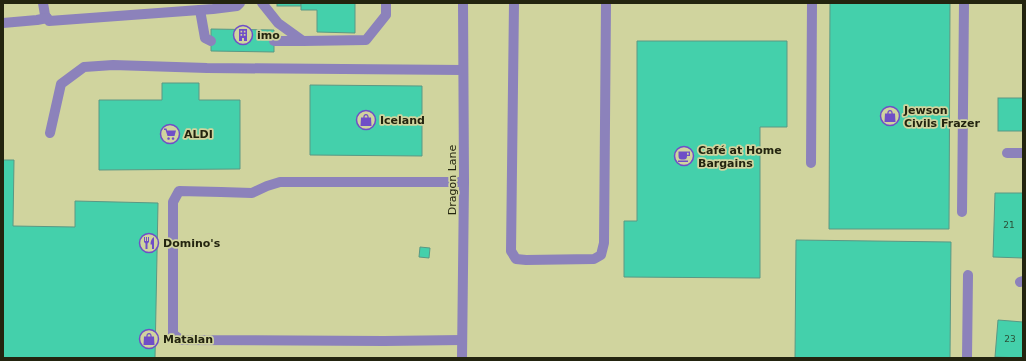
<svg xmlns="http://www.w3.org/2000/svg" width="1026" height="361" viewBox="0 0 1026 361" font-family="'DejaVu Sans',sans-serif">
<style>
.building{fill:#44d0ab;stroke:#5a9884}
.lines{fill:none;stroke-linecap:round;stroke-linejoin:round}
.service{stroke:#8c82bb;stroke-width:10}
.tertiary{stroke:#8c82bb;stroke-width:10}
.labels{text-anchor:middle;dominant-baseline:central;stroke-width:3.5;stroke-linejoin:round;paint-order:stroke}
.number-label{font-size:9px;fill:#2b4f36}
.poi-label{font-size:11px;font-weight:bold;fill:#23240f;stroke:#d0d49e;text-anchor:start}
.street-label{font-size:11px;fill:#23240f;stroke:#d0d49e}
</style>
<rect width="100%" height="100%" fill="#d0d49e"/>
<g class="building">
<rect x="277" y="3" width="24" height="3"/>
<path d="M301,3H355V33L317,32V10H301Z"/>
<path d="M830,3H950L949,229H829Z"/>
<path d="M211,29L274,30V52L211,51Z"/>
<path d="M637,41H787V127H760V278L624,277V221H637Z"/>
<path d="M162,83H199V100H240V169L99,170V100H162Z"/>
<path d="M310,85L422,86V156L310,155Z"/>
<rect x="998" y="98" width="25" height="33"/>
<path d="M3,160H14L13,226L75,227V201L158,203L155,358H3Z"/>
<path d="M995,193H1023V258L993,257Z"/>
<path d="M796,240L951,242L950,358H795Z"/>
<path d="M420,247L430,248L429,258L419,257Z"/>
<path d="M998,320L1023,322V358L995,357Z"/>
</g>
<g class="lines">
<g class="service">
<path d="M43,3L45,15L49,21L213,9L237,6L240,3"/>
<path d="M262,3L278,23L303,41L366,40L386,15V3"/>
<path d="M514,3L511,251L516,259L526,260L594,259L601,255L604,243L606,3"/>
<path d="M200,10L205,38L211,41"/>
<path d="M3,23L37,20L47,18"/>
<path d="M274,41H303"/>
<path d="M50,133L61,84L84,67L113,65L207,68L463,70"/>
<path d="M1007,153H1023"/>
<path d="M811,163L812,3"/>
<path d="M962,212L964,3"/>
<path d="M1020,282L1023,281"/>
<path d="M462,340L384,341L181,340L173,334V202L179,191L221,192L252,193L267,186L280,182H464"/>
<path d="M967,358L968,275"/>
</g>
<path class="tertiary" d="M462,358L464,182L463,3"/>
</g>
<defs>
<symbol id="building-ring" viewBox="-11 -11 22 22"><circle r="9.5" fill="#d0d49e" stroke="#6f4ec7" stroke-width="1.5"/><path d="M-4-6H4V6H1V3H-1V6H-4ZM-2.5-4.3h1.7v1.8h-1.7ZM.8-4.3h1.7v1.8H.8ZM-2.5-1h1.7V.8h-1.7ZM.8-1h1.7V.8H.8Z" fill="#6f4ec7"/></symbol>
<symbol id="shop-ring" viewBox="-11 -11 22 22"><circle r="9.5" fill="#d0d49e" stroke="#6f4ec7" stroke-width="1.5"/><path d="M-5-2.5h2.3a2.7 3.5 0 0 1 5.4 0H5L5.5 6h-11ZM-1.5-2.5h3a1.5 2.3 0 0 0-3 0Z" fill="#6f4ec7"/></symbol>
<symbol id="supermarket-ring" viewBox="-11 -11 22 22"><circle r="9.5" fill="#d0d49e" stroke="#6f4ec7" stroke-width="1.5"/><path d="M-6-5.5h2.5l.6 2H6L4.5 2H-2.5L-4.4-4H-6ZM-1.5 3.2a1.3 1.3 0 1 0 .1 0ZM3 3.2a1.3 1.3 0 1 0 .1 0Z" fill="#6f4ec7"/></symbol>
<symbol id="cafe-ring" viewBox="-11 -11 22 22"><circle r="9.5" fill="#d0d49e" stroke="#6f4ec7" stroke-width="1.5"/><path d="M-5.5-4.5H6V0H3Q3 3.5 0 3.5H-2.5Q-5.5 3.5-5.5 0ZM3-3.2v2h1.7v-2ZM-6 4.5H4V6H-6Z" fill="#6f4ec7"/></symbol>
<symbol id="restaurant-ring" viewBox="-11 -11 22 22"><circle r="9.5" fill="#d0d49e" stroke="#6f4ec7" stroke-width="1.5"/><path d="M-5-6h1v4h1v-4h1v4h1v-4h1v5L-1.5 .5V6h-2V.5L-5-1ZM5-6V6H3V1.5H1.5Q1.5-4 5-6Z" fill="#6f4ec7"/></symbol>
</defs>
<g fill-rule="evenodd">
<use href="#building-ring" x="232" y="24" width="22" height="22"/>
<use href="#shop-ring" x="879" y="105" width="22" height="22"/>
<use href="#shop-ring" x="355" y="109" width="22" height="22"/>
<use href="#supermarket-ring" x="159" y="123" width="22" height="22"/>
<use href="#cafe-ring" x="673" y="145" width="22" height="22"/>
<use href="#restaurant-ring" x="138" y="232" width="22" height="22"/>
<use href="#shop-ring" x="138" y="328" width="22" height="22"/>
</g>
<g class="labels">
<g class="number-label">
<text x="1009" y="225">21</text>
<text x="1010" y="339">23</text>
</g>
<g class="poi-label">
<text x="257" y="35">imo</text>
<text x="904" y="110">Jewson<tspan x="904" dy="13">Civils Frazer</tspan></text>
<text x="380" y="120">Iceland</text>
<text x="184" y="134">ALDI</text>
<text x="698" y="150">Café at Home<tspan x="698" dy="13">Bargains</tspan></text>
<text x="163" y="243">Domino's</text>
<text x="163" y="339">Matalan</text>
</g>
<g class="street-label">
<text transform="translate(452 180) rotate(-90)">Dragon Lane</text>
</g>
</g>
<rect width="1026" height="361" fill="none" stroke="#23240f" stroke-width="8"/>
</svg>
